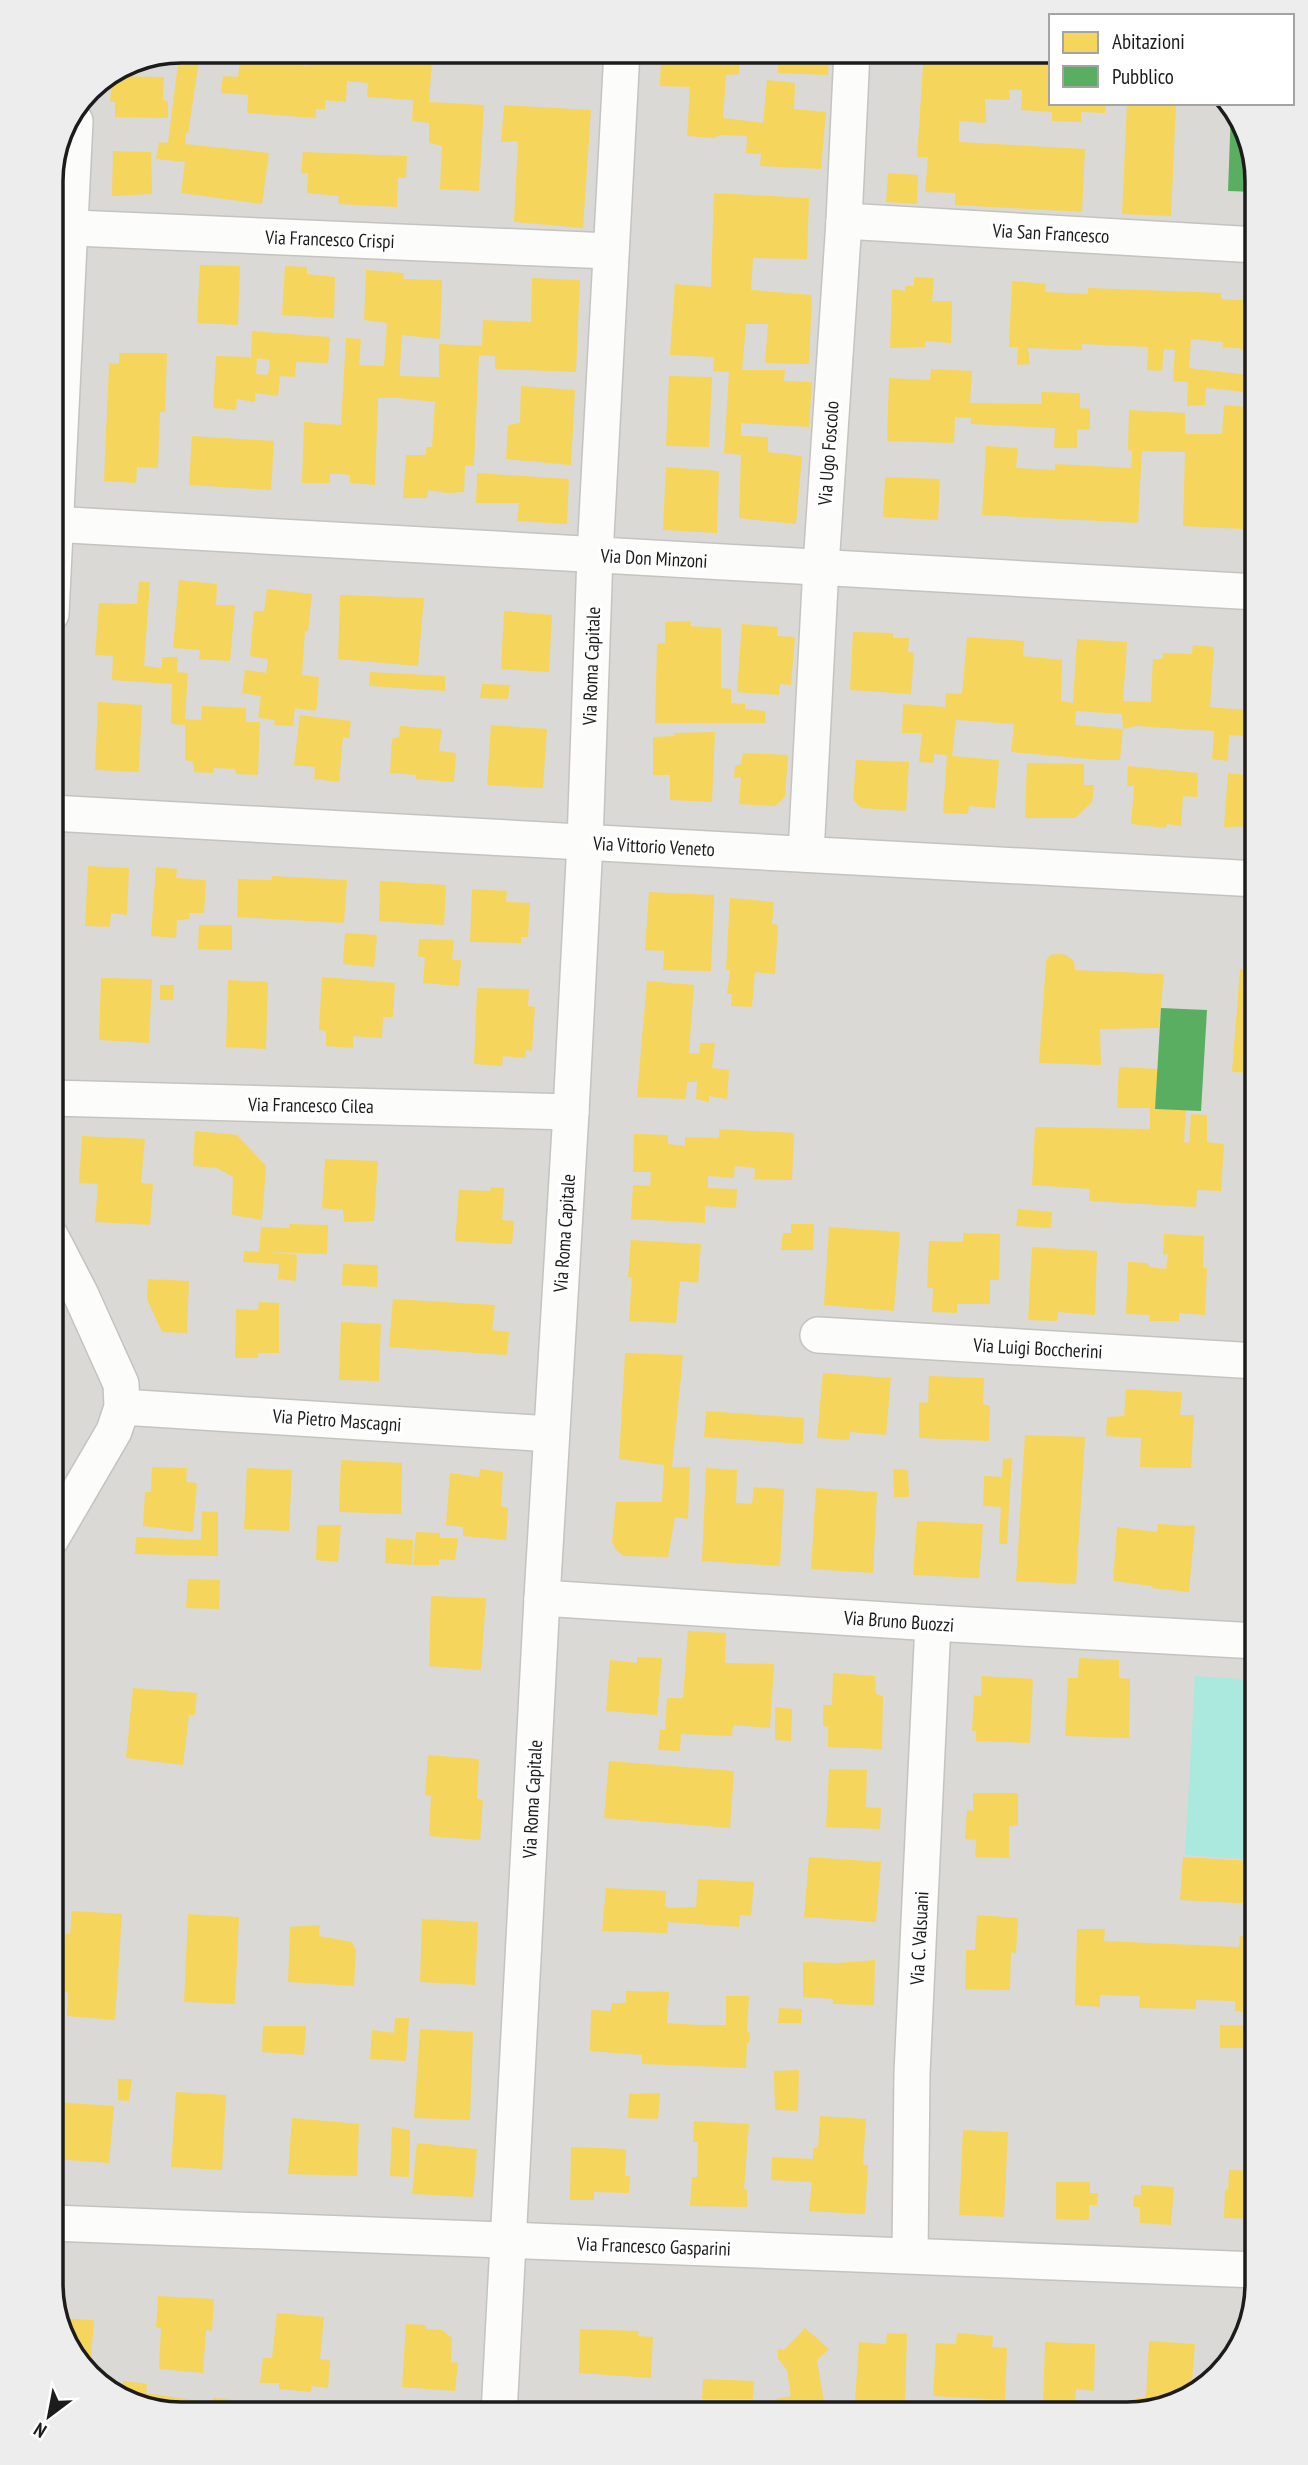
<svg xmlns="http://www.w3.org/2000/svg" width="1308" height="2465" viewBox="0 0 1308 2465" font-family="'PT Sans Narrow',sans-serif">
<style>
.residential{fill:#dad9d6}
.pitch{fill:#abe8dd}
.homes{fill:#f6d55c;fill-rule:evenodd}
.public{fill:#5aae61}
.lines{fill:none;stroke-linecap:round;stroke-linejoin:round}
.street-casing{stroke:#c4c3c0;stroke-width:38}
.street{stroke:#fcfcfb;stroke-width:35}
.labels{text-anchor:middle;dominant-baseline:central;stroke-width:7;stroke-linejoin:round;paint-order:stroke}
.street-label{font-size:19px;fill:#1c1c1c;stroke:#fff}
.rim{fill:none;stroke:#1c1c1c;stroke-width:3.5}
</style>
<rect width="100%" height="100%" fill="#eceae4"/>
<path class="residential" d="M181,51H1051V103H1226L1247,131L1257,181V2284L1235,2357L1177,2404L1127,2414H173L108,2392L61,2334L51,2284V173L89,89L132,61Z"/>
<path class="pitch" d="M1195,1676L1257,1680V1860L1185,1855Z"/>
<g class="homes">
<path d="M241,51H296V63L308,66L309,51H353V55L432,61L429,102L484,105L479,191L440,189L442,146L429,143V123L412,121L413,100L367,97L368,83L347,81L346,102L325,100V109H316V118L247,113L248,95L221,93L223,76L238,77Z"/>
<path d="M670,51H829L828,75L778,73V64L739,62V74L726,75L723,118L763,123L767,80L795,83L794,109L826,112L821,169L760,166L761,154L746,153L747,136L721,135L713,138L687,136L690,87L660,86L661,57H670Z"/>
<path d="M924,51H1051V103H1106L1105,113L1081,112V122L1052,121V112L1021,110L1022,90H1009L1010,100L985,99L986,123L959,121V142L1085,149L1082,212L955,205V193L925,192L928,157H917Z"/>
<path d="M179,56L199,60L188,134L186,133L185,144L269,153L262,204L181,193L185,162L156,159L159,142L168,143Z"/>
<path d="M112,76L164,77L163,100L168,101V118L115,117V102H110Z"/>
<path d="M1127,103H1176L1171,216L1122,214Z"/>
<path d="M504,105L591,110L583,228L514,222L518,141L501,142Z"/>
<path d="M113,151L151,152L152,194L112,196Z"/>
<path d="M303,152L407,156L406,178L398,177L397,207L338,204L339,196L307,193L308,173H301Z"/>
<path d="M888,173L918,175L917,204L886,202Z"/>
<path d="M714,193L809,198L807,259L753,258L751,290L812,295L809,364L765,363L768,324H746L742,370H785L784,381L812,382L809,427L741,423V435L744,436L768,437V452L802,456L796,524L739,518L741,455L724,453L729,372L713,371L714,357L670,355L675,284L711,287Z"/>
<path d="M200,265L240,266L238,325L197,323Z"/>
<path d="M285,266L307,267V274L335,277L334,318L282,315Z"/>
<path d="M366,270L404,273L403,279L442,280L440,339L402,335L400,366V376L439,377V344L482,346L483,320L531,322L532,278L580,280L576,372L495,369V356L479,355L474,465L465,466L464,492L447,493L428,490L427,498H403L406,455H426V447H432L435,402L398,398H378L375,485L350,483V475L339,474H330V483H302L304,422L341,425L346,338L361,339L359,365L384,366L387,323L364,320Z"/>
<path d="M914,277L934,278L932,301H952L951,343L925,341V347L890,348L892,289L905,291V286H914Z"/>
<path d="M1012,281L1046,284L1045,292L1088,294V288L1196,292L1221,293V299L1257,301V350L1222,347L1223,342L1191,339L1189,368L1248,375L1246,392L1206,388L1205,405L1187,406L1188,382L1173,381L1175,350L1164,349L1162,371L1147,370L1148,347L1082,344V350L1028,348L1030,364L1017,365L1018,347H1009Z"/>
<path d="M252,331L330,337L328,363L296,362L295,377L280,376L278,396L255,393V402L237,399L236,410L213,408L216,356L251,357ZM257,358L270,360L268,375L256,374Z"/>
<path d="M119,353H167L165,412H160L158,468L137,467L136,483L104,481L109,363L119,364Z"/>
<path d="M931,369L972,371L970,403L1042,404L1041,392L1080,393V408L1090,409V429L1077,430V448H1054L1055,428L971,424V418L955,417L954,443L887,441L889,378L930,380Z"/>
<path d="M669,376L712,377L709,447L666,446Z"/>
<path d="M521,386L575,390L571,465L506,459L508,425L520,423Z"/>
<path d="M1224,405L1257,408V428H1249L1248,436L1244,529L1183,526L1185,452L1142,451L1138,523L982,515L986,446L1018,448L1016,468L1055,470V464L1131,468L1132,451L1128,450L1129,410L1185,413V434H1222Z"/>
<path d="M192,436L274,441L271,490L189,485Z"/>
<path d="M666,467L719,471L717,533L663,530Z"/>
<path d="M477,473L569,479L567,524L517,521L519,503H476Z"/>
<path d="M885,477L940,479L938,520L883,517Z"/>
<path d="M179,580L217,584L216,605H235L230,661L199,659L200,650L173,648Z"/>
<path d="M139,582H150L144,666L162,668V657H178L177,672L188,673L185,719L201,720L202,706L246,708V722H260L258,775L236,774L235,769L214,768L213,773L194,772L193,762L185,760V725L171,724L172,684L112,680L113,656L95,655L99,603L137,604Z"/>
<path d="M267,589L312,594L308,631H305L302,675L319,677L317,705L316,711L295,708L293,726L274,725L275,720L258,718L261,696L242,693L245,670L266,673L268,659L250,656L254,611H264Z"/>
<path d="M340,595L424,598L418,666L338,659Z"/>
<path d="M504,611L552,615L549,672L501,669Z"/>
<path d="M691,621L690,626L721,628V688L731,689V703L745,704V709L765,711L766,723H655L657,644L665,643V622Z"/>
<path d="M742,624L778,627L777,636L795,637L791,685L780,684L779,695L737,692Z"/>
<path d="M853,632L893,633V638H909L908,652L914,653L911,694L850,690Z"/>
<path d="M967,637L1024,641L1023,656L1062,660L1061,701L1073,703L1077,639L1127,642L1123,701L1151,702L1153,659H1162L1163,653L1192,654L1193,645L1214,647L1210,707L1247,710L1250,655H1257V737L1229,735L1228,761L1212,759L1214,731L1136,726L1123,729L1120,760H1102L1011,752L1014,724L956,720L952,756L999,760L995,808L969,806L968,814L943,813L947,755L934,754V763L919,762L922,733H902L903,704L945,707L946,693L962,694ZM1076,711L1122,714L1123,729L1075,725Z"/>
<path d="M370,672L445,676V691L369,686Z"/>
<path d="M482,684L510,685L508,699L480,698Z"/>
<path d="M98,702L142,705L139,772L95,770Z"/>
<path d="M300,715L351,721L349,738L343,737L339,782L314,779L315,767L294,765Z"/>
<path d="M491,725L547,729L543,788L487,785Z"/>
<path d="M400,726L442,729L439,751L456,753L454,782L416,779V775L390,773L392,739L399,737Z"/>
<path d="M715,732L712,802L670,800V775H653V737L675,736L674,733Z"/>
<path d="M743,753L788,755L785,797L775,806L739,804L741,778L734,777L735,766L741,764Z"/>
<path d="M856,760L909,762L906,811L861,808L853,800Z"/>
<path d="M1027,763L1084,764V785H1094L1092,802L1075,818H1025Z"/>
<path d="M1128,766L1198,773L1197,797L1183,796L1181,826L1167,824L1166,828L1131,824L1134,786H1127Z"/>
<path d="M1228,773L1257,776V826L1224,827Z"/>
<path d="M88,866L129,868L127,915L111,913L110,927L85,926Z"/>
<path d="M156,867L177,869L176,878L206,880L204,913H189L190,919L177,920L176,938L151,936Z"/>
<path d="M272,876L347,880L344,923L237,917L238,879L272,880Z"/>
<path d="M380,881L446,885L444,925L379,921Z"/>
<path d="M472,889L507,891L506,902L530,903L528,937H521V943L470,942Z"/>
<path d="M649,892L714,895L711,971L663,970L664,951L645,950Z"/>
<path d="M730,898L774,902L772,924L778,925L775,974L755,972L752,1007L731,1006L732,994H727L730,970L726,969Z"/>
<path d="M199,925H232V950L198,949Z"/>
<path d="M345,933L377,935L374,967L343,964Z"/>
<path d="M419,939L454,940L452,960H461L459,986L423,983L425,958L418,956Z"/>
<path d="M1058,954L1066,955L1074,961L1075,970L1164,974L1159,1028L1100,1029L1101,1065L1039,1063L1046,961L1050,955Z"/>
<path d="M1240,969L1257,971V1073L1232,1072Z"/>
<path d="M322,977L395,983L393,1017H383L382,1038L353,1036V1048L326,1046V1031L319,1030Z"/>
<path d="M101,978L152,979L149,1043L99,1040Z"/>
<path d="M228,980L268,982L266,1049L226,1047Z"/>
<path d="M647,981L694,985L689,1053L699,1054L700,1043H715L712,1068L729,1070L727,1099L709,1096V1102L696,1099L697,1082H687L686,1099L637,1097Z"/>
<path d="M160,985H174L173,1000H160Z"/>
<path d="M477,988L529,989L528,1006L535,1007L532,1051L526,1050L525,1058L503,1056L502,1066L474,1064Z"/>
<path d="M1119,1067L1158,1069L1155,1109L1186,1110L1184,1142L1189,1143L1191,1114L1207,1115V1142L1224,1144L1221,1191L1197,1190L1196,1207L1089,1201L1090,1189L1032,1185L1035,1127L1150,1129V1108H1117Z"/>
<path d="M719,1129L794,1133L792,1180L754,1179L755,1168L735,1166L734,1178L708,1176V1188L737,1189L736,1208L705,1206V1223L631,1219L633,1185L650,1186L651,1172H633L634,1134L668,1135V1144L685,1146V1137L719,1138Z"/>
<path d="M195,1131L237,1135L266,1166L262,1220L232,1215L233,1177L217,1168L193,1166Z"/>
<path d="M82,1136L145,1139L141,1183L153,1184L150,1225L95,1222L98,1184L79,1183Z"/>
<path d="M325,1159L378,1161L374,1221L344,1222L343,1210L322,1208Z"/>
<path d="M491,1187L504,1188L502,1220L514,1221L512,1244L455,1241L459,1190L490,1191Z"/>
<path d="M1018,1209L1052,1212L1051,1228L1016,1226Z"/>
<path d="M289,1224L328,1225L327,1254L270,1252L297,1255L296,1281L278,1279L279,1264L243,1262L244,1251L259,1252L261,1227L290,1228Z"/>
<path d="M791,1224H814L813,1250H781L783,1233H791Z"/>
<path d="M829,1227L900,1232L894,1311L824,1305Z"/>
<path d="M963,1233L1000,1234L999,1280H990V1304H957V1313L932,1312L933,1288H927L929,1241L963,1242Z"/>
<path d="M1164,1234L1204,1236L1203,1268H1207L1205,1315L1179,1313V1321H1149L1150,1315L1126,1314L1128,1262L1148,1263L1149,1267L1166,1269L1168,1254L1163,1255Z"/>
<path d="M631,1240L701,1244L698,1283L680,1281L676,1323L629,1321L632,1277H628Z"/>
<path d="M1032,1247L1097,1251L1095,1315L1058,1312L1057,1321L1028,1320Z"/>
<path d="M343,1264L378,1265L377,1287L342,1285Z"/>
<path d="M148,1279L189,1281L187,1333L162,1332L147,1299Z"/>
<path d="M393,1299L495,1305L492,1330L509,1332L507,1355L389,1347Z"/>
<path d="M259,1302L279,1303V1353H258V1358H235L236,1309L258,1310Z"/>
<path d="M341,1322L381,1324L379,1381L339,1380Z"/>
<path d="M625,1353L683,1355L672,1467H690L688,1519L675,1517L668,1557L624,1556L617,1551L612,1542L616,1502H662L664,1465L619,1459Z"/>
<path d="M823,1373L891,1378L886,1435L850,1432L849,1440L817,1438Z"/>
<path d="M929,1376L984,1378L983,1404L990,1406L989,1441L919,1438V1402L928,1403Z"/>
<path d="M1126,1389L1182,1392L1180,1415H1194L1191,1468L1140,1467L1141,1438L1106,1436L1107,1417L1124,1416Z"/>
<path d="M706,1411L804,1418L803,1444L704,1437Z"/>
<path d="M1025,1435L1085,1437L1076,1584L1016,1581Z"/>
<path d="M1012,1458L1007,1544H999L1001,1507L983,1506L984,1476L1002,1477L1003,1459Z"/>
<path d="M341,1460L402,1463L401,1514L339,1512Z"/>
<path d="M152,1467L187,1468L186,1482L197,1483L193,1532L143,1526L145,1492H151Z"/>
<path d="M247,1468L292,1470L289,1531L244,1529Z"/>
<path d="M706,1468L737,1470L736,1503L752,1504L754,1487L784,1489L780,1566L702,1561Z"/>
<path d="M480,1469L503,1472L501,1506L508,1508L506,1540L463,1536V1527L446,1525L450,1473L479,1477Z"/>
<path d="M893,1469L908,1470L909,1497H894Z"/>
<path d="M816,1488L877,1492L873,1573L811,1569Z"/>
<path d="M202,1511L218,1512V1556L135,1554L136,1537L201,1540Z"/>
<path d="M917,1521L983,1524L979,1578L913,1575Z"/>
<path d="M1158,1524L1195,1526L1189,1592L1152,1588V1586L1113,1581L1117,1527L1157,1532Z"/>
<path d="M317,1525H341L338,1562L316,1560Z"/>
<path d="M416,1532L440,1533V1538H458L455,1560L439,1559V1565H413Z"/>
<path d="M386,1538L413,1540L412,1565L385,1563Z"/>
<path d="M188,1579L220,1580L219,1609L186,1608Z"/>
<path d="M431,1596L486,1598L481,1670L429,1666Z"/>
<path d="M688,1631L726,1633L725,1663L774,1664L770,1728L733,1725L732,1736L681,1734L680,1751L658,1750L660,1730H665L667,1698H683Z"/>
<path d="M637,1657L662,1658L657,1715L606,1711L610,1660L637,1663Z"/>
<path d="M1079,1658L1119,1660V1678L1130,1679L1129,1738L1065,1736L1068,1678H1078Z"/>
<path d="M833,1673L875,1676L876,1694L883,1696L882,1749L828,1747V1727L823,1726V1705H832Z"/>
<path d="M982,1676L1033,1679L1030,1743L976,1741V1731H972L974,1695L981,1696Z"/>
<path d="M133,1688L197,1693L195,1715H189L183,1765L126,1758Z"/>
<path d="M775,1707L792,1709L791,1741L775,1740Z"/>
<path d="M428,1755L479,1759L477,1799L483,1800L480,1840L429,1836L431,1796L425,1795Z"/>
<path d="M609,1761L734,1771L730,1828L604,1818Z"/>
<path d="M829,1769L867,1770L866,1807L881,1808L880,1829L826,1827Z"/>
<path d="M973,1793H1018V1825L1009,1826V1858L975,1857L976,1840L965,1839L967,1810L973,1811Z"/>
<path d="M809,1857L881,1862L876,1922L804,1917Z"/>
<path d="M1183,1857L1251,1861V1868L1257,1870V1904L1180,1900Z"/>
<path d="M698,1879L754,1882L751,1916L740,1915L739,1927L668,1922L667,1933L602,1931L606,1888L666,1891L665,1906L668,1908L696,1907Z"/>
<path d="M72,1911L122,1914L115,2020L67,2016L68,1992H62L65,1934H70Z"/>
<path d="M188,1914L239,1917L235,2004L184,2002Z"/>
<path d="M977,1915L1018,1918L1016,1953L1011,1952L1010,1990L965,1989L966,1950H975Z"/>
<path d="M422,1919L478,1922L475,1985L420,1982Z"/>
<path d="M320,1925L319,1936L352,1942L356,1951L354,1986L288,1982L290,1927Z"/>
<path d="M1077,1929H1105L1104,1941L1239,1947L1240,1936L1257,1937V2013L1235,2011V2001L1196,2000V2009L1139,2008L1140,1996L1100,1995V2007L1075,2005Z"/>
<path d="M875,1960L874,2005L833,2004V1999L803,1997V1962L838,1963Z"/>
<path d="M626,1991L669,1992L667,2023L698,2025H726V1996H749L747,2032H750L749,2043H747L746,2068L642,2064V2055L590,2051L591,2010L611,2011L612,2003H626Z"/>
<path d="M779,2008L802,2009L801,2023H778Z"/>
<path d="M395,2018H409L406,2061L370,2059L372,2030L394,2033Z"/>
<path d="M1220,2025L1257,2026V2048H1220Z"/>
<path d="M263,2026H306L304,2055L262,2052Z"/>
<path d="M420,2029L473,2032L470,2120L414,2118Z"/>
<path d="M799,2070L798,2111L775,2110L774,2071Z"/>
<path d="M118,2079H132L129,2101L118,2100Z"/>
<path d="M176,2092L226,2095L222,2170L171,2167Z"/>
<path d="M660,2093L658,2119L628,2118L629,2094Z"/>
<path d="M57,2102L114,2106L109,2163L53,2159Z"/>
<path d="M820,2116L866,2119L863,2165H868L865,2214L809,2211L812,2182L771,2180L772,2157L813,2159V2148L818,2147Z"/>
<path d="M292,2118L359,2124L357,2176L288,2174Z"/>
<path d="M694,2121L749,2124L744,2189H747V2207L690,2206L692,2177H697L698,2142H693Z"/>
<path d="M392,2127L410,2130L409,2177L390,2176Z"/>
<path d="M963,2130L1008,2132L1004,2217L959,2215Z"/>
<path d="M417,2143L477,2149L473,2197L412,2194Z"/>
<path d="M571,2147L626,2149L625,2176H630L629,2193L594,2192V2200H570Z"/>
<path d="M1229,2170L1257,2171V2219L1224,2218L1225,2189L1228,2191Z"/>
<path d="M1056,2182H1090V2193H1098L1097,2205H1089V2220L1056,2219Z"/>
<path d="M1141,2185L1174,2187L1171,2225L1140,2223V2207H1133L1134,2195H1141Z"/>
<path d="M158,2296L214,2299L212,2331L206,2330L203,2373L159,2369L161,2328L156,2327Z"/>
<path d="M277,2313L324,2317L320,2359L330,2360L328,2388L312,2386L311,2392L279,2389V2383H260L263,2358H272Z"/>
<path d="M58,2318L94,2320L90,2370L61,2334Z"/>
<path d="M406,2324L426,2325V2329L442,2330L452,2338L451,2362L458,2363L455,2391L402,2387Z"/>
<path d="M805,2328L829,2349L817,2360L826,2414H779L776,2399L791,2396L787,2370L778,2358V2349L784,2350Z"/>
<path d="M580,2329L639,2331L638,2336L653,2337L651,2378L579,2373Z"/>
<path d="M887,2333L907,2334L905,2404L855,2402L859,2342L886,2344Z"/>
<path d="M957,2333L993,2336L992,2347L1007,2348L1005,2400L933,2396L936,2343L956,2344Z"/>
<path d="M1149,2341L1195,2344L1191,2393L1177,2404L1135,2413L1136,2398H1146Z"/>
<path d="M1045,2342L1095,2344L1094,2391L1076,2389L1075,2409L1043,2406Z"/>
<path d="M703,2379L754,2381L753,2399H702Z"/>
<path d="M123,2381L147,2384L146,2393L213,2403V2398L230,2399L228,2414H173L108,2392L105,2388L122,2389Z"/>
</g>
<g class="public">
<path d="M1231,110L1247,131L1257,181V192L1228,191Z"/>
<path d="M1161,1008L1207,1010L1201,1111L1155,1109Z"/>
</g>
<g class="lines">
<defs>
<g id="street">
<path d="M844,221L1257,245"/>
<path d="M51,227L610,251"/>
<path d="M51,524L1257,592"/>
<path d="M51,614L75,121"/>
<path d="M51,813L1257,879"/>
<path d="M806,854L821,566L844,221L852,51"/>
<path d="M51,1098L571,1112"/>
<path d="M818,1335L1257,1361"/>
<path d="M122,1407L551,1434"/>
<path d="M51,1539L114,1431L122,1407L121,1384L80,1293L51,1237"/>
<path d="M542,1598L933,1623L1257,1641"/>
<path d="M51,2223C453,2239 855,2251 1257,2270"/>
<path d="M910,2254L912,2073L933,1623"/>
<path d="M499,2414L542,1598L571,1112L585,842L595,555L622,51"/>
</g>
</defs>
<use href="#street" class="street-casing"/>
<use href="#street" class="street"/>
</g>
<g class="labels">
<g class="street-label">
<text transform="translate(1051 233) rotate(3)">Via San Francesco</text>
<text transform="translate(330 239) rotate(2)">Via Francesco Crispi</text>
<text transform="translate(828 453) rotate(-86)">Via Ugo Foscolo</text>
<text transform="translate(654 558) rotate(3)">Via Don Minzoni</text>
<text transform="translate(591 666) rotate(-88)">Via Roma Capitale</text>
<text transform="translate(654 846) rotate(3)">Via Vittorio Veneto</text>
<text transform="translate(311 1105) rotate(1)">Via Francesco Cilea</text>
<text transform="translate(564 1233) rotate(-86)">Via Roma Capitale</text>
<text transform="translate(1038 1348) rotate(3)">Via Luigi Boccherini</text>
<text transform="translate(337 1420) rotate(4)">Via Pietro Mascagni</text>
<text transform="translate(899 1621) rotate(4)">Via Bruno Buozzi</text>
<text transform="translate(532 1799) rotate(-87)">Via Roma Capitale</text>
<text transform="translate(919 1938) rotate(-87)">Via C. Valsuani</text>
<text transform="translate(654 2246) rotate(2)">Via Francesco Gasparini</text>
</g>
</g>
<path d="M0 0H1308V2465H0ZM181 63H1127A118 118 0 0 1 1245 181V2284A118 118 0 0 1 1127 2402H181A118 118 0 0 1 63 2284V181A118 118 0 0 1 181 63Z" fill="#ededed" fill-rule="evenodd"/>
<path class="rim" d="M181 63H1127A118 118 0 0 1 1245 181V2284A118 118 0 0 1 1127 2402H181A118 118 0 0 1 63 2284V181A118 118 0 0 1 181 63Z"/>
<rect x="1049" y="14" width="245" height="91" fill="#ffffff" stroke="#a4a4a4" stroke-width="2"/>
<rect x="1063" y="32" width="35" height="21" fill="#f6d55c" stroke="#a4a4a4" stroke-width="2"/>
<text x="1112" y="49" font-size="21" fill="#1c1c1c">Abitazioni</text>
<rect x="1063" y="66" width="35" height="21" fill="#5aae61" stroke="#a4a4a4" stroke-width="2"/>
<text x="1112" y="84" font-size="21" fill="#1c1c1c">Pubblico</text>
<g transform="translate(49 2416) rotate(212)" stroke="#ffffff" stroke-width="5" paint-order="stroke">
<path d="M0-5L12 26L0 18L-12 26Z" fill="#1c1c1c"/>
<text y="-10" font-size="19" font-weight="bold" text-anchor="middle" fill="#1c1c1c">N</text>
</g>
</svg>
